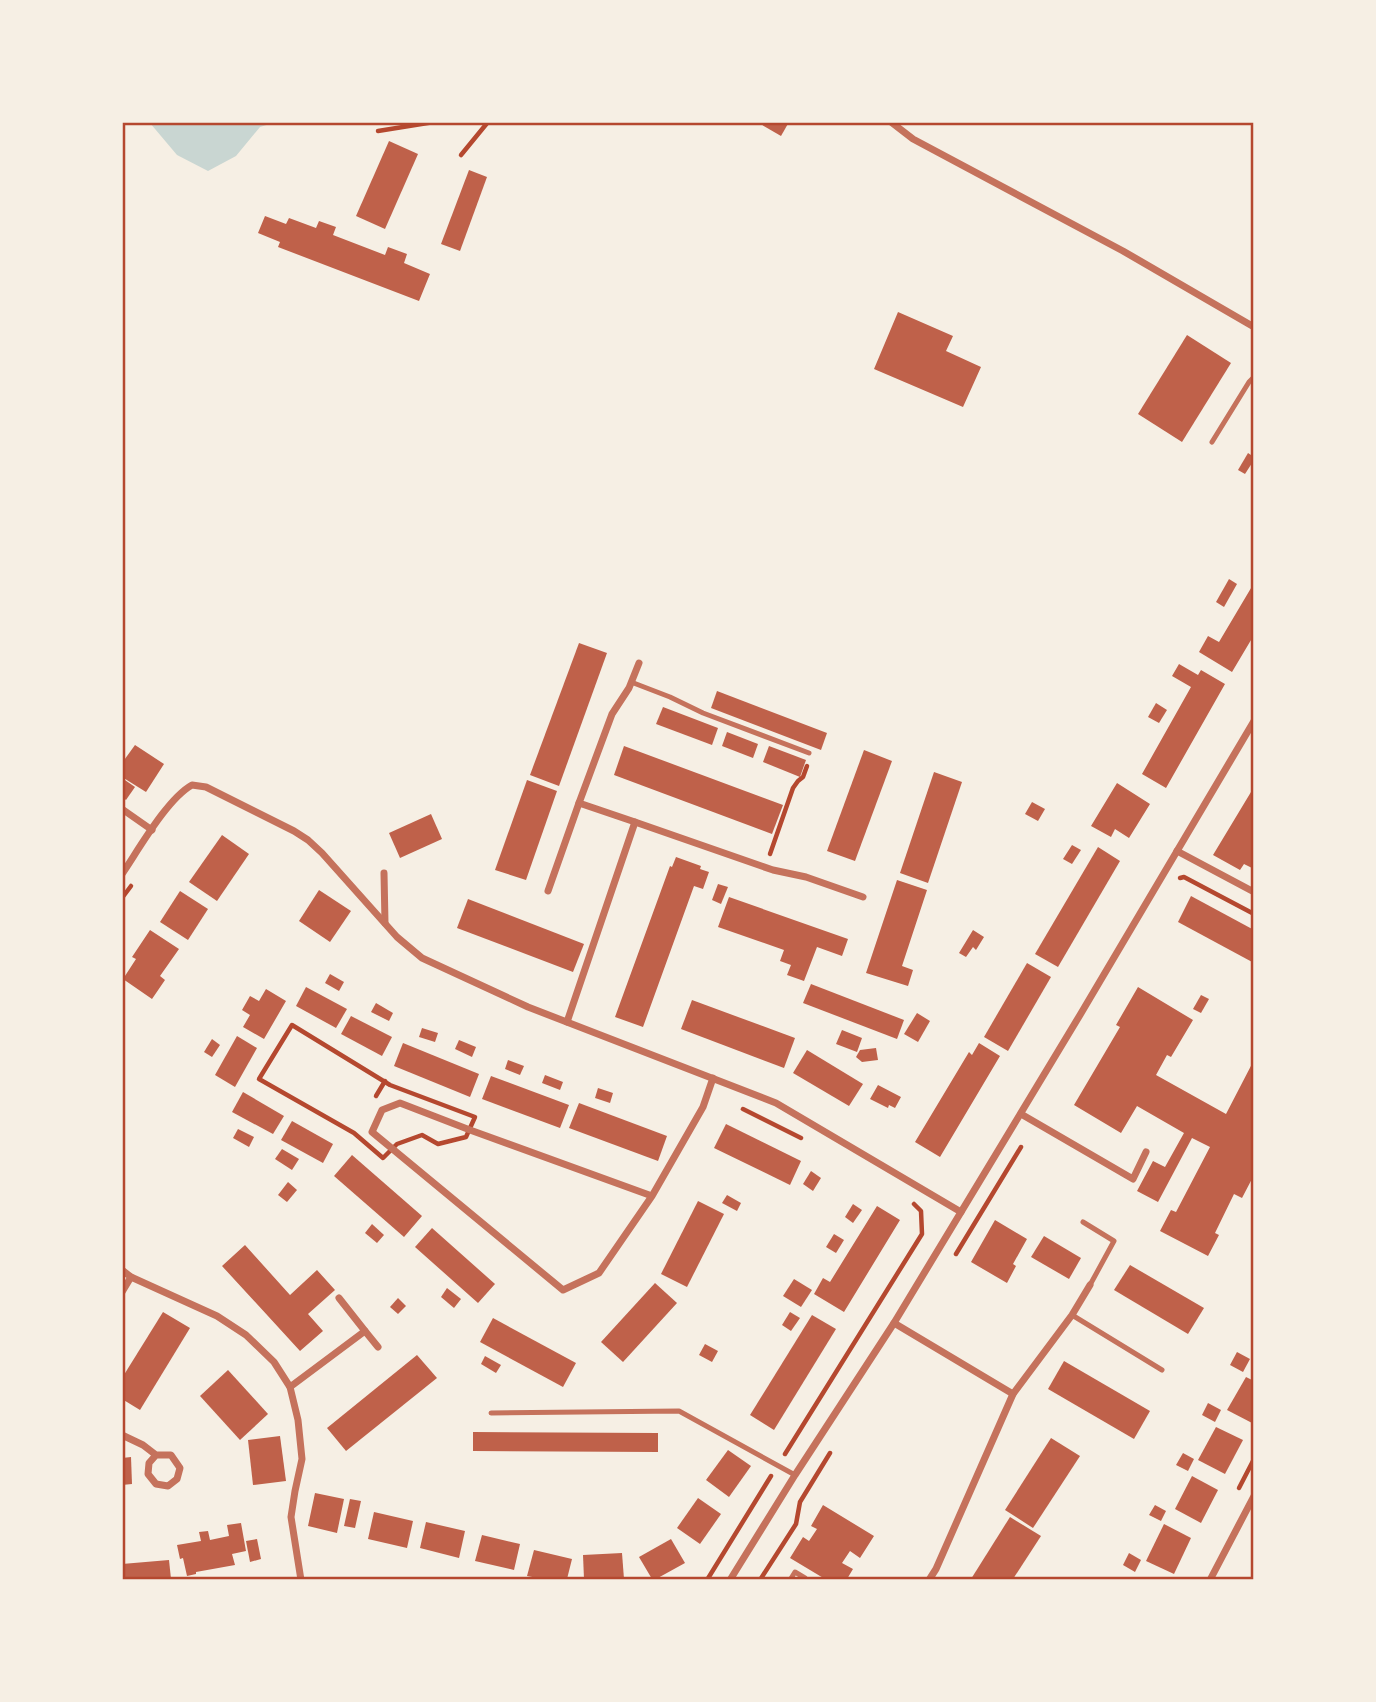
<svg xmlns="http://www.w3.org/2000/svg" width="1376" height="1702" viewBox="0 0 1376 1702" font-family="'Nunito Sans',sans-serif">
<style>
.water{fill:#c9d6d2}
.building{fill:#bf614a}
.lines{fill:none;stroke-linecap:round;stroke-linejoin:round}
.path{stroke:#b5482f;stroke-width:4.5}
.service{stroke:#c5725c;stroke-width:5}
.minor{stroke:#c5725c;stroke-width:7}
.neatline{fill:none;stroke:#b5482f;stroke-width:2.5}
</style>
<rect width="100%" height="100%" fill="#f6efe4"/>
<path class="water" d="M150,123H273L260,127L236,156L208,171L177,155Z"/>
<g class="building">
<path d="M757,122H789L781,136Z"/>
<path d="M389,141L418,154L385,229L356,216Z"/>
<path d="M469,170L487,177L460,251L441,244Z"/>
<path d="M265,216L286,224L289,218L316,228L319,221L336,227L333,235L385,255L388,247L407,254L404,263L430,274L419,301L278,247L280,242L258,233Z"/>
<path d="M898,312L953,336L946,351L981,367L963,407L874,369Z"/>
<path d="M1187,335L1231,363L1182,442L1138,414Z"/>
<path d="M1248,453L1254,457V460L1245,474L1238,470Z"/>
<path d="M1229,579L1237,584L1224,607L1216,602Z"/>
<path d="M1254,583V635L1232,672L1199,652L1208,636L1219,642Z"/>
<path d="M579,643L607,653L559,786L530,775Z"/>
<path d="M1179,664L1198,675L1201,670L1225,684L1166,788L1142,774L1191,687L1172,676Z"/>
<path d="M717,691L827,733L821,750L711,708Z"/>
<path d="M1156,703L1167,710L1159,723L1148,717Z"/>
<path d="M663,707L718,728L712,745L656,724Z"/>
<path d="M727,732L758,744L753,758L722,746Z"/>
<path d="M135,745L164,764L146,792L122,777V763Z"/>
<path d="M624,746L783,805L772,834L614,775Z"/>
<path d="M769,746L806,760L800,777L763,762Z"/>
<path d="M864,750L892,761L855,861L827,851Z"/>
<path d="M934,772L962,782L928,883L900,873Z"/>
<path d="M122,778L135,787L126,800L122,797Z"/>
<path d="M527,780L557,791L526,880L495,870Z"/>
<path d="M1117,783L1150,804L1129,838L1115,829L1111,837L1091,826Z"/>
<path d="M1254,787V869L1244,864L1240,870L1213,855Z"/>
<path d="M1032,802L1045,809L1038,821L1025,814Z"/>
<path d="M431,814L442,839L400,858L389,833Z"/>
<path d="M222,835L249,854L217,901L189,882Z"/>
<path d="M1072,845L1081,850L1072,864L1063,859Z"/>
<path d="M1098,847L1120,861L1058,967L1035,954Z"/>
<path d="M676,857L701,866L700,869L709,872L703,889L694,886L643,1027L615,1017L670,866L672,867Z"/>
<path d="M897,880L927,890L902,966L913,970L908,986L866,973Z"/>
<path d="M718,884L728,887L721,904L712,900Z"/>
<path d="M319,890L351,911L330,942L299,921Z"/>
<path d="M180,891L208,909L188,940L160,922Z"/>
<path d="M1191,896L1254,930V963L1178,922Z"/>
<path d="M729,897L848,939L842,956L817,947L804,981L787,975L791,965L780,961L784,950L718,927Z"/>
<path d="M468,899L584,944L573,972L457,928Z"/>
<path d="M150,930L179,949L160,976L165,980L152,999L123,979L136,959L132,957Z"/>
<path d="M973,930L984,937L976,950L973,947L966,957L959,953Z"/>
<path d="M1027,963L1051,977L1008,1051L984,1037Z"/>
<path d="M330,974L344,982L339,991L325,983Z"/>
<path d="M811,984L904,1020L897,1039L803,1003Z"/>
<path d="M306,987L347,1009L336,1028L296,1006Z"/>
<path d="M1138,987L1193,1020L1171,1057L1167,1055L1156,1075L1226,1114L1254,1060V1175L1242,1198L1234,1194L1215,1233L1219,1235L1208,1256L1160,1231L1171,1210L1176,1212L1210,1147L1192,1138L1158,1202L1137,1191L1153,1161L1165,1167L1184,1133L1137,1106L1121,1133L1074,1105L1120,1027L1116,1025Z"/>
<path d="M266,989L286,1001L264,1039L243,1027L250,1015L242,1010L250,996L259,1001Z"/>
<path d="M1201,995L1209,999L1201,1013L1193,1009Z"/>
<path d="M692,1000L795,1038L784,1068L681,1029Z"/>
<path d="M376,1003L393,1013L389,1021L371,1012Z"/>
<path d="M917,1013L930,1021L918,1042L904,1034Z"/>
<path d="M351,1016L392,1037L382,1056L341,1034Z"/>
<path d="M422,1028L438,1033L435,1042L419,1037Z"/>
<path d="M842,1030L862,1038L857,1052L836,1044Z"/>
<path d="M237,1036L257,1048L235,1087L215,1075Z"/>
<path d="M212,1039L220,1045L212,1057L204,1052Z"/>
<path d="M459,1040L476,1047L472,1057L455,1049Z"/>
<path d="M403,1043L479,1074L470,1097L394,1066Z"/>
<path d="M979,1043L1000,1056L940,1157L915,1142L969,1052L972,1055Z"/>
<path d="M876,1048L878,1060L862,1062L856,1057L860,1050Z"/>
<path d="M807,1050L863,1084L849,1106L793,1073Z"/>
<path d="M508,1060L524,1066L520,1075L505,1069Z"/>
<path d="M545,1075L563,1082L560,1090L542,1083Z"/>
<path d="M491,1076L569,1105L560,1128L482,1099Z"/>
<path d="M878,1085L901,1097L895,1108L889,1105L888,1108L870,1099Z"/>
<path d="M598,1088L613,1093L610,1103L595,1098Z"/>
<path d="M243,1092L284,1116L273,1134L232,1112Z"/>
<path d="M579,1103L667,1136L658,1161L569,1128Z"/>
<path d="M292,1121L333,1144L323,1163L281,1140Z"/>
<path d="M726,1124L801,1161L790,1185L714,1148Z"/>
<path d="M238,1129L254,1137L249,1147L233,1138Z"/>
<path d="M282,1149L299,1159L292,1170L275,1159Z"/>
<path d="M352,1155L422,1216L404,1237L334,1176Z"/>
<path d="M811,1171L821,1178L813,1191L803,1184Z"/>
<path d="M288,1182L297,1190L287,1202L278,1195Z"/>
<path d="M727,1195L741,1203L737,1211L722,1203Z"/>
<path d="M698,1201L724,1214L687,1287L661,1274Z"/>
<path d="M853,1204L862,1210L853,1223L845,1217Z"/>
<path d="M877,1206L900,1220L844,1312L814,1294L823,1278L830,1282Z"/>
<path d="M995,1220L1027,1239L1013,1264L1016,1266L1007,1283L971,1262Z"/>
<path d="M372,1224L384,1235L377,1243L365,1233Z"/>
<path d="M432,1228L495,1284L478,1303L415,1247Z"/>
<path d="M834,1234L844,1240L836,1253L826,1247Z"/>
<path d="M1044,1236L1081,1258L1069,1279L1031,1257Z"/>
<path d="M245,1245L290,1295L317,1270L335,1290L308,1314L323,1331L300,1351L222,1266Z"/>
<path d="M1130,1265L1204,1308L1188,1334L1114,1290Z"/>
<path d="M794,1279L812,1290L801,1307L783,1296Z"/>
<path d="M655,1283L677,1303L623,1362L601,1342Z"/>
<path d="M447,1288L461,1299L454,1308L441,1297Z"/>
<path d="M398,1298L406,1306L398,1314L390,1307Z"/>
<path d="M163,1312L190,1328L140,1410L122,1399V1378Z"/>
<path d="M790,1312L800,1318L791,1331L782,1325Z"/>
<path d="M812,1315L836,1329L774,1430L750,1415Z"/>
<path d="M493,1318L576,1363L563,1387L480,1342Z"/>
<path d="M705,1344L718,1351L712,1362L699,1355Z"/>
<path d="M1237,1352L1250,1359L1243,1372L1230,1365Z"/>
<path d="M417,1355L437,1378L346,1451L327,1428Z"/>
<path d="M485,1356L501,1365L496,1373L481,1364Z"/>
<path d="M1064,1361L1150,1411L1134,1439L1048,1389Z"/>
<path d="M228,1370L268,1414L240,1440L200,1396Z"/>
<path d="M1246,1377L1254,1381V1424L1227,1410Z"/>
<path d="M1208,1403L1221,1410L1215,1422L1202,1415Z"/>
<path d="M1216,1427L1243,1440L1225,1474L1198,1460Z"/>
<path d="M473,1432L658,1433V1452L473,1451Z"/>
<path d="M280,1436L286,1481L253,1485L248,1440Z"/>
<path d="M1051,1438L1080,1456L1033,1528L1005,1510Z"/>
<path d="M728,1450L751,1466L729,1497L706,1480Z"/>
<path d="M1183,1453L1194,1459L1188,1471L1176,1465Z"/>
<path d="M131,1457L132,1484L122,1485V1458Z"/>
<path d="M1192,1476L1218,1490L1201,1523L1175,1509Z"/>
<path d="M315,1493L344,1499L337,1533L308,1526Z"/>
<path d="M698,1498L721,1514L700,1544L677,1528Z"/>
<path d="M350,1499L361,1501L355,1528L344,1526Z"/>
<path d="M823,1505L874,1536L860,1558L850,1551L842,1563L853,1569L847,1579H825L790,1558L803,1537L809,1541L817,1529L811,1526Z"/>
<path d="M1155,1505L1166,1511L1161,1521L1149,1515Z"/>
<path d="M374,1512L413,1521L407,1548L368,1539Z"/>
<path d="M1010,1517L1041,1536L1013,1579H971Z"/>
<path d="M426,1522L465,1531L459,1558L420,1548Z"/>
<path d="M241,1523L246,1551L232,1554L235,1565L196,1572V1574L187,1576L183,1558L180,1559L177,1545L201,1541L199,1532L208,1531L210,1540L229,1536L227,1525Z"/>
<path d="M1164,1524L1191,1538L1174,1574L1146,1561Z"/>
<path d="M482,1535L520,1544L514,1570L475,1561Z"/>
<path d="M257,1539L261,1559L250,1562L246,1541Z"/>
<path d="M671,1539L685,1563L656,1579H652L639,1557Z"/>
<path d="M534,1550L572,1559L567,1579H543L527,1576Z"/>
<path d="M622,1553L624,1579H584L583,1555Z"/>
<path d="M1129,1553L1141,1560L1135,1572L1123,1565Z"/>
<path d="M169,1560L171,1579H122V1564Z"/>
</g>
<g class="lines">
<g class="path">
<path d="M378,131L434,122"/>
<path d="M461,155L488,122"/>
<path d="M770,854L793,788L798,781L803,777L807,766"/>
<path d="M1180,878L1184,877L1254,914"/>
<path d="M122,898L131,886"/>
<path d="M292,1025L390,1085L475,1117L466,1137L438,1144L422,1135L397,1144L383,1158L354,1133L259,1079Z"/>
<path d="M376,1096L385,1081"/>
<path d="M743,1109L801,1138"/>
<path d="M956,1254L1021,1147"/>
<path d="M785,1454L922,1234L921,1211L914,1204"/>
<path d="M1239,1488L1254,1459"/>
<path d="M707,1580L771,1476"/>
<path d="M760,1580L796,1524L800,1502L830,1453"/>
</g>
<g class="service">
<path d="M1212,442L1249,382L1254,377"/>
<path d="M631,682L670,697L703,713L809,753"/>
<path d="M1083,1222L1114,1241L1090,1285"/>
<path d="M1072,1315L1162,1370"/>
<path d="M491,1413L679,1411L795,1475"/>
<path d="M790,1580L795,1572L805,1578"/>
</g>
<g class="minor">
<path d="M891,122L913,139L1123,251L1254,327"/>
<path d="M122,809L152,830"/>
<path d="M635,822L579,803L612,714L629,688L639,663"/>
<path d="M1177,851L1254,892"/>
<path d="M384,873L385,923"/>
<path d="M122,874C139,849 167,799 192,785L206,787L294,831L308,840L322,853L397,937L422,958L528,1007L776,1103L961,1212"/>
<path d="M548,891L579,803"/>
<path d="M567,1022L635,822L773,870L806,877L863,897"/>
<path d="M1021,1114L1133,1179L1146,1152"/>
<path d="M652,1196L470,1130L400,1103L382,1110L372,1132L563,1290L599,1273L652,1196L703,1107L713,1078"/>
<path d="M122,1270L131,1277L217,1316L246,1335L274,1362L290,1387L298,1420L302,1459L295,1491L291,1517L301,1580"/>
<path d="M122,1292L131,1277"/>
<path d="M894,1323L1013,1394"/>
<path d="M365,1331L378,1347"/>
<path d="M290,1387L365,1331L339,1298"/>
<path d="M122,1435L143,1445L156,1455H171L180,1468L177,1479L168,1486L156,1484L148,1474L149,1463L156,1455"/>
<path d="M730,1580L795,1475L894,1323L1080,1015L1254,721"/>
<path d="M929,1580L936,1569L1013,1394L1072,1315L1090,1285"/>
<path d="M1210,1580L1254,1496"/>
</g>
</g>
<rect width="1376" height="1702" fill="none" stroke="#f6efe4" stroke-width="248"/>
<rect x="124" y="124" width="1128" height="1454" class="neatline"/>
</svg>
